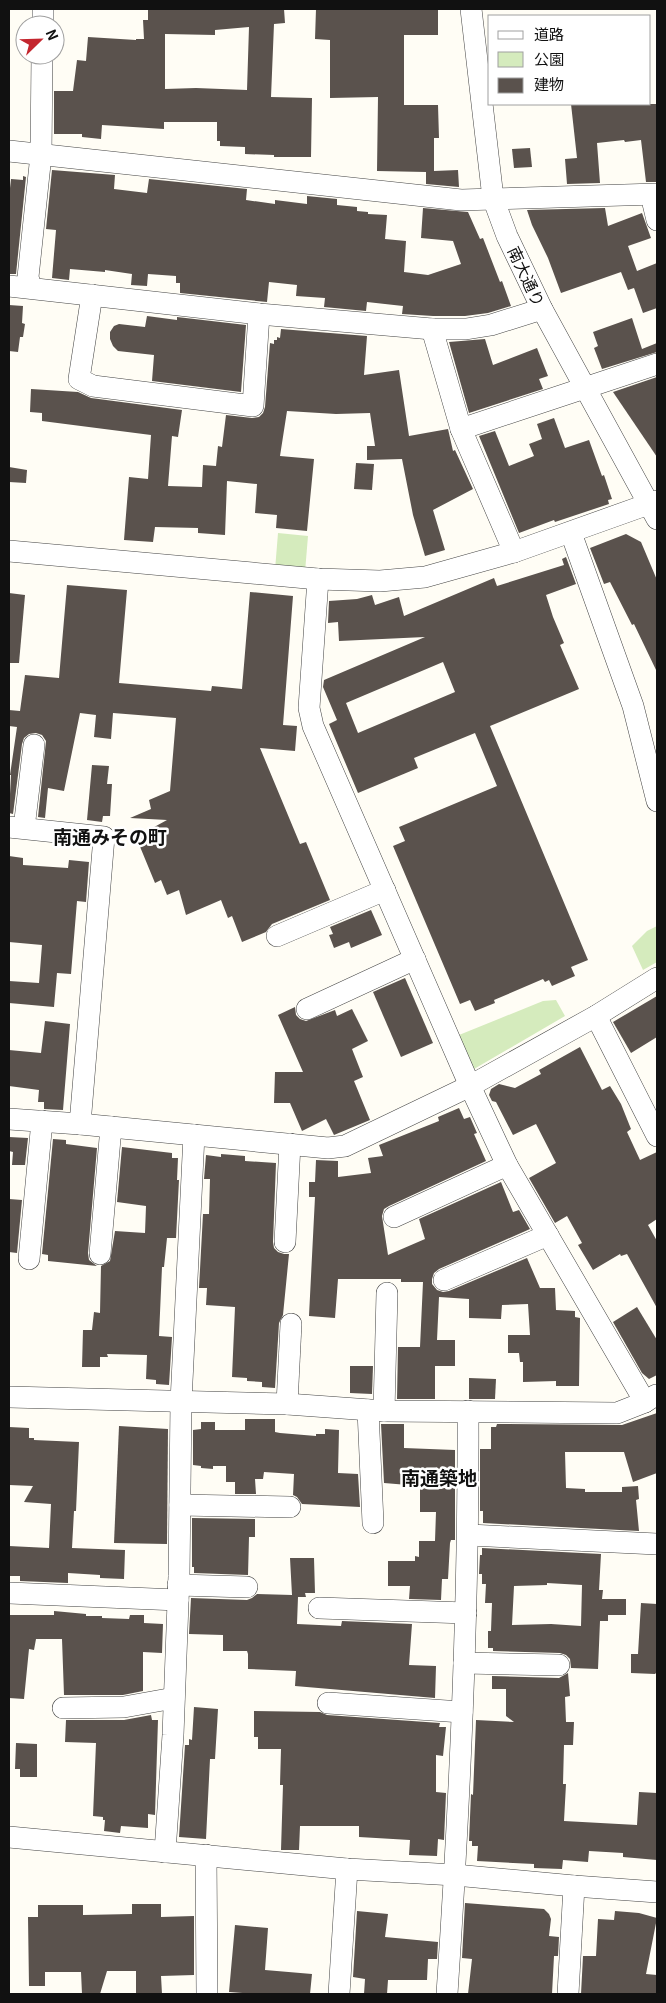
<svg xmlns="http://www.w3.org/2000/svg" width="666" height="2003" font-family="Georgia,'Noto Sans JP',serif">
<style>
.green{fill:#d5ebbd}
.building{fill:#5a524d;fill-rule:evenodd}
.lines{fill:none;stroke-linecap:round;stroke-linejoin:round}
.minor-casing{stroke:#444;stroke-width:22}
.minor{stroke:#fff;stroke-width:21}
.labels{text-anchor:middle;dominant-baseline:central;stroke-width:5;stroke-linejoin:round;paint-order:stroke}
.street-label{font-size:16px;fill:#111;stroke:#fff}
.quarter-label{font-size:19px;font-weight:bold;fill:#111;stroke:#fff}
</style>
<rect width="100%" height="100%" fill="#fffdf5"/>
<g class="green">
<path d="M278,533L308,536L305,572L275,570Z"/>
<path d="M657,926V962L643,970L632,946L647,931Z"/>
<path d="M556,1000L565,1016L474,1069L459,1035L543,1001Z"/>
</g>
<g class="building">
<path d="M148,9H284L285,23L274,24L271,97L312,98L311,157H274V155L245,154V147L220,146V141H217V122H164V129L102,125L101,139L82,137V134H54V91H73L77,60L86,61L88,37L136,40V39H144L143,20H148ZM249,27L247,90L196,88L165,89V34L215,35V30Z"/>
<path d="M316,9H438V35H404V105H438L439,138H434V171L458,170L459,187L426,184V172L377,171L378,97L330,98V40L315,39Z"/>
<path d="M571,104H657V182H646L641,140L625,142L624,140L597,143L600,183L567,184L565,159L577,158Z"/>
<path d="M530,148L532,167L514,168L512,149Z"/>
<path d="M52,170L115,175L114,189L147,193L149,179L247,189L246,200L275,204V200L307,204V196L337,199V205L357,207V211L368,212V214L387,215L385,239L406,241L404,272L428,275L461,264L453,241L421,238L423,208L468,212L480,239L483,238L500,282L502,281L511,306L488,313L465,316H433L402,314L403,306L367,302L366,311L324,307L325,298L296,296L297,285L269,282L267,302L180,293V283H176V276L148,274L147,286L131,285L132,274L105,270V272L70,269L69,280L52,278L56,230L46,229Z"/>
<path d="M23,176L26,177L16,274H9V197L11,179L23,180Z"/>
<path d="M605,208L608,226L642,213L651,238L628,246L637,271L657,263V308L643,313L634,288L628,290L621,272L561,293L548,258L532,225L527,210Z"/>
<path d="M9,305L23,306L22,323L25,324L23,337H20L18,352L9,351Z"/>
<path d="M147,316L177,320V317L246,325L241,392L152,381L154,355L118,351L113,346L110,339V332L114,326L119,324L145,327Z"/>
<path d="M632,318L642,349L657,343V352L602,369L594,348L598,346L593,332Z"/>
<path d="M281,329L367,336L364,375L399,370L409,436L448,429L453,451L455,450L473,489L433,510L445,550L425,556L413,515L402,459L367,460V446H375L370,413L336,414L287,411L280,456L314,459L307,531L276,528L277,515L255,513L257,484L227,481L225,535L198,533V528L155,527L153,542L124,540L129,477L148,479L151,435L42,421V413L30,412L31,389L78,392L91,398L182,410L178,437L172,436L168,486L202,487L203,465L216,466L218,446L222,447L226,415L252,418L259,417L263,413L265,407L270,343L274,344V340H277V337L280,338Z"/>
<path d="M485,339L493,365L537,348L548,376L539,379L543,389L469,413L449,342Z"/>
<path d="M657,377V457L613,392Z"/>
<path d="M554,418L565,448L589,440L602,476L604,475L612,499L608,500L609,504L555,522L554,520L519,533L479,436L495,431L509,466L534,456L529,444L542,439L537,424Z"/>
<path d="M356,463L374,464L372,490L354,489Z"/>
<path d="M9,467L27,470L26,483L9,482Z"/>
<path d="M626,534L641,542L657,580V672L634,624L632,625L610,582L604,584L590,548Z"/>
<path d="M566,557L576,584L546,595L553,617L564,643L560,645L579,689L490,726L588,960L571,967L575,976L552,986L549,980L545,982L543,979L494,1000L495,1003L475,1011L470,1000L460,1004L393,846L405,841L399,827L497,786L475,733L414,758L418,768L358,793L329,724L337,720L323,687L324,680L425,637L339,641L338,622L328,623L329,601L357,599L372,595L375,605L399,597L404,616L494,578L497,586L564,565L562,559ZM443,662L455,692L358,733L346,703Z"/>
<path d="M67,585L127,590L119,683L211,691L212,686L242,689L250,592L293,596L283,725L297,726L295,751L260,748L300,844L306,842L330,900L272,924L266,932L242,942L232,916L228,918L221,900L186,915L179,890L167,895L161,880L155,883L136,837L167,820L130,818L151,809L149,800L170,791L176,718L113,713L111,739L94,737L96,715L80,713L64,791L48,788L45,818L38,817L46,741L42,735L36,733L29,734L24,738L22,744L13,814L9,813L11,775H10L17,727L9,726V710L20,711L25,675L59,678Z"/>
<path d="M9,593L25,595L19,663H9Z"/>
<path d="M92,765L109,766L107,784H112L110,816H103L102,822L87,820Z"/>
<path d="M9,856L23,858V865L68,868L69,860L89,862L86,902L77,901L71,974L57,973L54,1007L9,1003V981L39,983L42,945L9,942Z"/>
<path d="M371,910L382,935L351,948L349,942L334,948L329,935L333,934L330,927Z"/>
<path d="M405,978L433,1043L401,1057L373,992Z"/>
<path d="M657,996V1037L631,1053L613,1022Z"/>
<path d="M295,1007L296,1015L300,1019L306,1021L335,1010L337,1016L352,1009L368,1041L352,1049L363,1077L354,1081L370,1120L334,1135L326,1119L302,1131L290,1103H274L275,1072H303L278,1015Z"/>
<path d="M45,1021L70,1024L63,1110L44,1109V1102H38L39,1090L9,1086V1050L41,1053Z"/>
<path d="M580,1047L602,1090L610,1086L621,1104L631,1129L627,1132L640,1160L657,1152V1219L648,1225L657,1241V1308L627,1254L621,1256L620,1254L593,1270L578,1245L582,1243L567,1216L555,1223L529,1178L556,1163L536,1124L513,1135L496,1102L492,1101L489,1095L491,1089L499,1084L515,1088L541,1074L539,1070Z"/>
<path d="M459,1108L464,1119L470,1117L477,1133L474,1134L486,1161L389,1206L384,1209L382,1216L388,1255L425,1239L419,1219L501,1182L513,1212L519,1210L530,1229L439,1269L434,1273L432,1279V1284L437,1290L443,1292L449,1291L527,1258L540,1288H555L556,1310L575,1311V1317L580,1318L579,1386H556V1381L523,1382V1362H520L519,1353H508V1335H530L528,1304L502,1305L501,1319L469,1318V1299L439,1297L437,1340H455V1366H435V1399H397L398,1347H420L423,1282H401V1279H338L335,1318L309,1316L315,1197H309V1182H315L316,1160L338,1161V1177L371,1173L368,1158L383,1156L379,1145L439,1121L438,1117Z"/>
<path d="M9,1137L28,1138L25,1165H12L13,1152L9,1151Z"/>
<path d="M53,1139L66,1140V1144L97,1148L88,1253L89,1260L97,1266L48,1261V1255L42,1254Z"/>
<path d="M122,1147L172,1153V1158H178L177,1180H179L176,1238H167L164,1267H162L159,1336L172,1337L169,1385L156,1384V1380L146,1379L147,1355L107,1354L108,1357H100V1367H82L83,1330H92L94,1312L100,1313L101,1266L110,1261L115,1231L145,1233L146,1206L117,1202Z"/>
<path d="M221,1154L245,1156V1161L276,1163L273,1242L274,1248L278,1252L284,1254H289L283,1315L279,1323L275,1388L262,1387V1382L247,1381V1378L232,1377L235,1307L206,1305L207,1288H199L203,1214H209L210,1179H204L206,1155L221,1157Z"/>
<path d="M9,1199L22,1200L17,1253L9,1252Z"/>
<path d="M637,1307L657,1340V1375L649,1379L642,1373L613,1322Z"/>
<path d="M350,1366H373L372,1394L350,1393Z"/>
<path d="M469,1378L496,1379L495,1399H469Z"/>
<path d="M657,1413V1473L633,1482L624,1452H565L566,1488L585,1489V1492H622V1487L638,1486L639,1499L636,1500L639,1531L483,1523V1511H480V1449H491V1427H496L497,1424L622,1425Z"/>
<path d="M245,1419H275V1432L280,1433L316,1436V1434H325V1429L339,1430L338,1473L358,1474L360,1507L302,1504L297,1497L293,1495L294,1474L264,1472L263,1479H255L256,1494H235V1482H226V1466H213V1469L201,1468V1466L193,1465V1430L201,1429V1422H215V1430H245Z"/>
<path d="M381,1424H404V1448L455,1450V1540H451L450,1543L448,1579H442L441,1600L409,1599L410,1586H388V1561H415V1556L419,1557V1541H435L436,1512H420V1486L384,1483Z"/>
<path d="M119,1426L168,1429L167,1544L114,1543Z"/>
<path d="M9,1427L29,1428V1438H34V1440L79,1442L76,1511H74L72,1548L125,1550L124,1579L100,1578V1575L68,1573V1583L20,1581V1576H9V1546L49,1548L51,1504L24,1502L33,1486L9,1485Z"/>
<path d="M192,1518L255,1519V1537H249L248,1575L194,1573V1567H192Z"/>
<path d="M482,1548L601,1554L599,1590H603L602,1599H626V1615H608V1621H600L598,1669L571,1668L570,1659L566,1655L560,1653L493,1651V1648H488V1631H491L492,1603H485L486,1584H482V1574H479L480,1555H482ZM547,1583L582,1585L581,1626L551,1624L512,1625L514,1586L547,1585Z"/>
<path d="M290,1558H314L315,1593H305L306,1597H298L297,1624L341,1626L342,1621L412,1624L409,1665L436,1666L435,1698L295,1686L296,1671L248,1669V1654L247,1651H223V1635L189,1634L191,1598L247,1600L252,1598L257,1594L292,1595Z"/>
<path d="M641,1603L657,1604V1672L655,1674L631,1673V1654H638Z"/>
<path d="M54,1611L86,1614V1616H102V1618L129,1619L130,1615H144V1623L163,1624L162,1653L143,1652V1691L123,1695H64L62,1639H36L34,1650L29,1649L24,1699L9,1698V1615H54Z"/>
<path d="M568,1673L570,1696L565,1697L566,1722H574L573,1745H564L563,1784H566L564,1821L637,1825L639,1792L657,1793V1860L623,1857V1853L589,1851L588,1862L563,1860L562,1869L534,1868V1864L477,1861L478,1846H472V1841H469L471,1794L473,1795L476,1720L514,1722L506,1716V1689H492V1676L559,1678Z"/>
<path d="M194,1707L218,1709L215,1759H210L206,1839L179,1837L185,1745H189V1739L192,1740Z"/>
<path d="M254,1711L320,1712L327,1715L440,1723L439,1727H446L443,1756L436,1755V1792L446,1793L444,1840L438,1839L437,1856L409,1855L410,1840L359,1837V1826H300L299,1850H281L283,1785H280L281,1749H258V1737H254Z"/>
<path d="M151,1715L152,1720H158L155,1815L148,1814V1828L121,1826L120,1833L104,1831L105,1820H103V1817L93,1816L96,1743L65,1742L66,1720H124Z"/>
<path d="M16,1743L37,1744V1777H20V1769H15Z"/>
<path d="M465,1903L544,1909L549,1914L551,1919L549,1936L559,1937L558,1956H554L552,1994H468L472,1959L462,1958Z"/>
<path d="M132,1904H161V1917L194,1916V1975L161,1976L162,1994H136V1971H107L100,1994H82L81,1972H45V1986H29L28,1917H38V1905H83V1915L132,1914Z"/>
<path d="M357,1911L388,1914L385,1937L438,1942L437,1959H428L427,1980H388L387,1994H364L365,1979L353,1977Z"/>
<path d="M615,1911L639,1913L657,1918L646,1974L657,1975V1994H581L583,1956H596L598,1919L614,1920Z"/>
<path d="M235,1925L268,1928L265,1970L312,1974L310,1994H257L229,1992Z"/>
</g>
<g class="lines">
<g class="minor-casing">
<g id="minor">
<path d="M471,9L493,198L507,236L542,309L657,519"/>
<path d="M43,25V9"/>
<path d="M9,151L461,200L657,194"/>
<path d="M651,195L657,220"/>
<path d="M9,286L259,314L432,329H466L491,325L542,309"/>
<path d="M31,288L28,277L41,155L42,55"/>
<path d="M92,295L79,379L93,386L253,406L259,314"/>
<path d="M432,329L461,429L514,552"/>
<path d="M461,429L657,364"/>
<path d="M571,533L633,706L657,801"/>
<path d="M9,551L318,579L380,581L425,577L514,552L657,501"/>
<path d="M318,579L309,708L313,726L470,1086L507,1165L645,1402"/>
<path d="M9,827L104,837L80,1124"/>
<path d="M24,828L34,745"/>
<path d="M277,936L385,890"/>
<path d="M307,1009L415,959"/>
<path d="M596,1016L657,1136"/>
<path d="M9,1119L80,1124L328,1148L345,1146L470,1086L596,1016L657,978"/>
<path d="M394,1217L507,1165"/>
<path d="M285,1242L290,1144"/>
<path d="M100,1254L111,1127"/>
<path d="M29,1259L42,1121"/>
<path d="M444,1280L548,1235"/>
<path d="M9,1397L287,1404L384,1411L617,1413L645,1402L656,1395"/>
<path d="M287,1404L291,1324"/>
<path d="M368,1410L373,1523"/>
<path d="M384,1411L387,1293"/>
<path d="M180,1505L290,1507"/>
<path d="M469,1535L657,1544"/>
<path d="M178,1585L247,1587"/>
<path d="M9,1593L178,1600"/>
<path d="M319,1608L466,1613"/>
<path d="M464,1663L559,1665"/>
<path d="M328,1703L462,1712"/>
<path d="M63,1708L124,1707L174,1698"/>
<path d="M9,1837L347,1869L455,1875L574,1886L657,1892"/>
<path d="M165,1852L173,1735L179,1576L181,1402L194,1135"/>
<path d="M206,1855L207,1994"/>
<path d="M339,1994L347,1869"/>
<path d="M447,1994C460,1800 469,1606 468,1411"/>
<path d="M568,1994L574,1886"/>
</g>
</g>
<use href="#minor" class="minor"/>
</g>
<g class="labels">
<g class="street-label">
<text transform="translate(527 276) rotate(65)">南大通り</text>
</g>
<g class="quarter-label">
<text x="110" y="835">南通みその町</text>
<text x="439" y="1476">南通築地</text>
</g>
</g>
<rect width="666" height="2003" fill="none" stroke="#111111" stroke-width="20"/>
<rect x="488" y="15" width="162" height="90" fill="#ffffff" stroke="#a0a0a0"/>
<rect x="498" y="31" width="25" height="8" fill="#ffffff" stroke="#a0a0a0"/>
<text x="534" y="40" font-size="15" fill="#111111">道路</text>
<rect x="498" y="52" width="25" height="15" fill="#d5ebbd" stroke="#a0a0a0"/>
<text x="534" y="65" font-size="15" fill="#111111">公園</text>
<rect x="498" y="78" width="25" height="15" fill="#5a524d" stroke="#a0a0a0"/>
<text x="534" y="90" font-size="15" fill="#111111">建物</text>
<g transform="translate(40 40) rotate(67)"><circle r="24" fill="#ffffff" stroke="#a0a0a0"/>
<path d="M0-4L9 19L0 12L-9 19Z" fill="#c4262e"/>
<text y="-8" font-size="14" font-weight="bold" text-anchor="middle" fill="#111111">N</text>
</g>
</svg>
